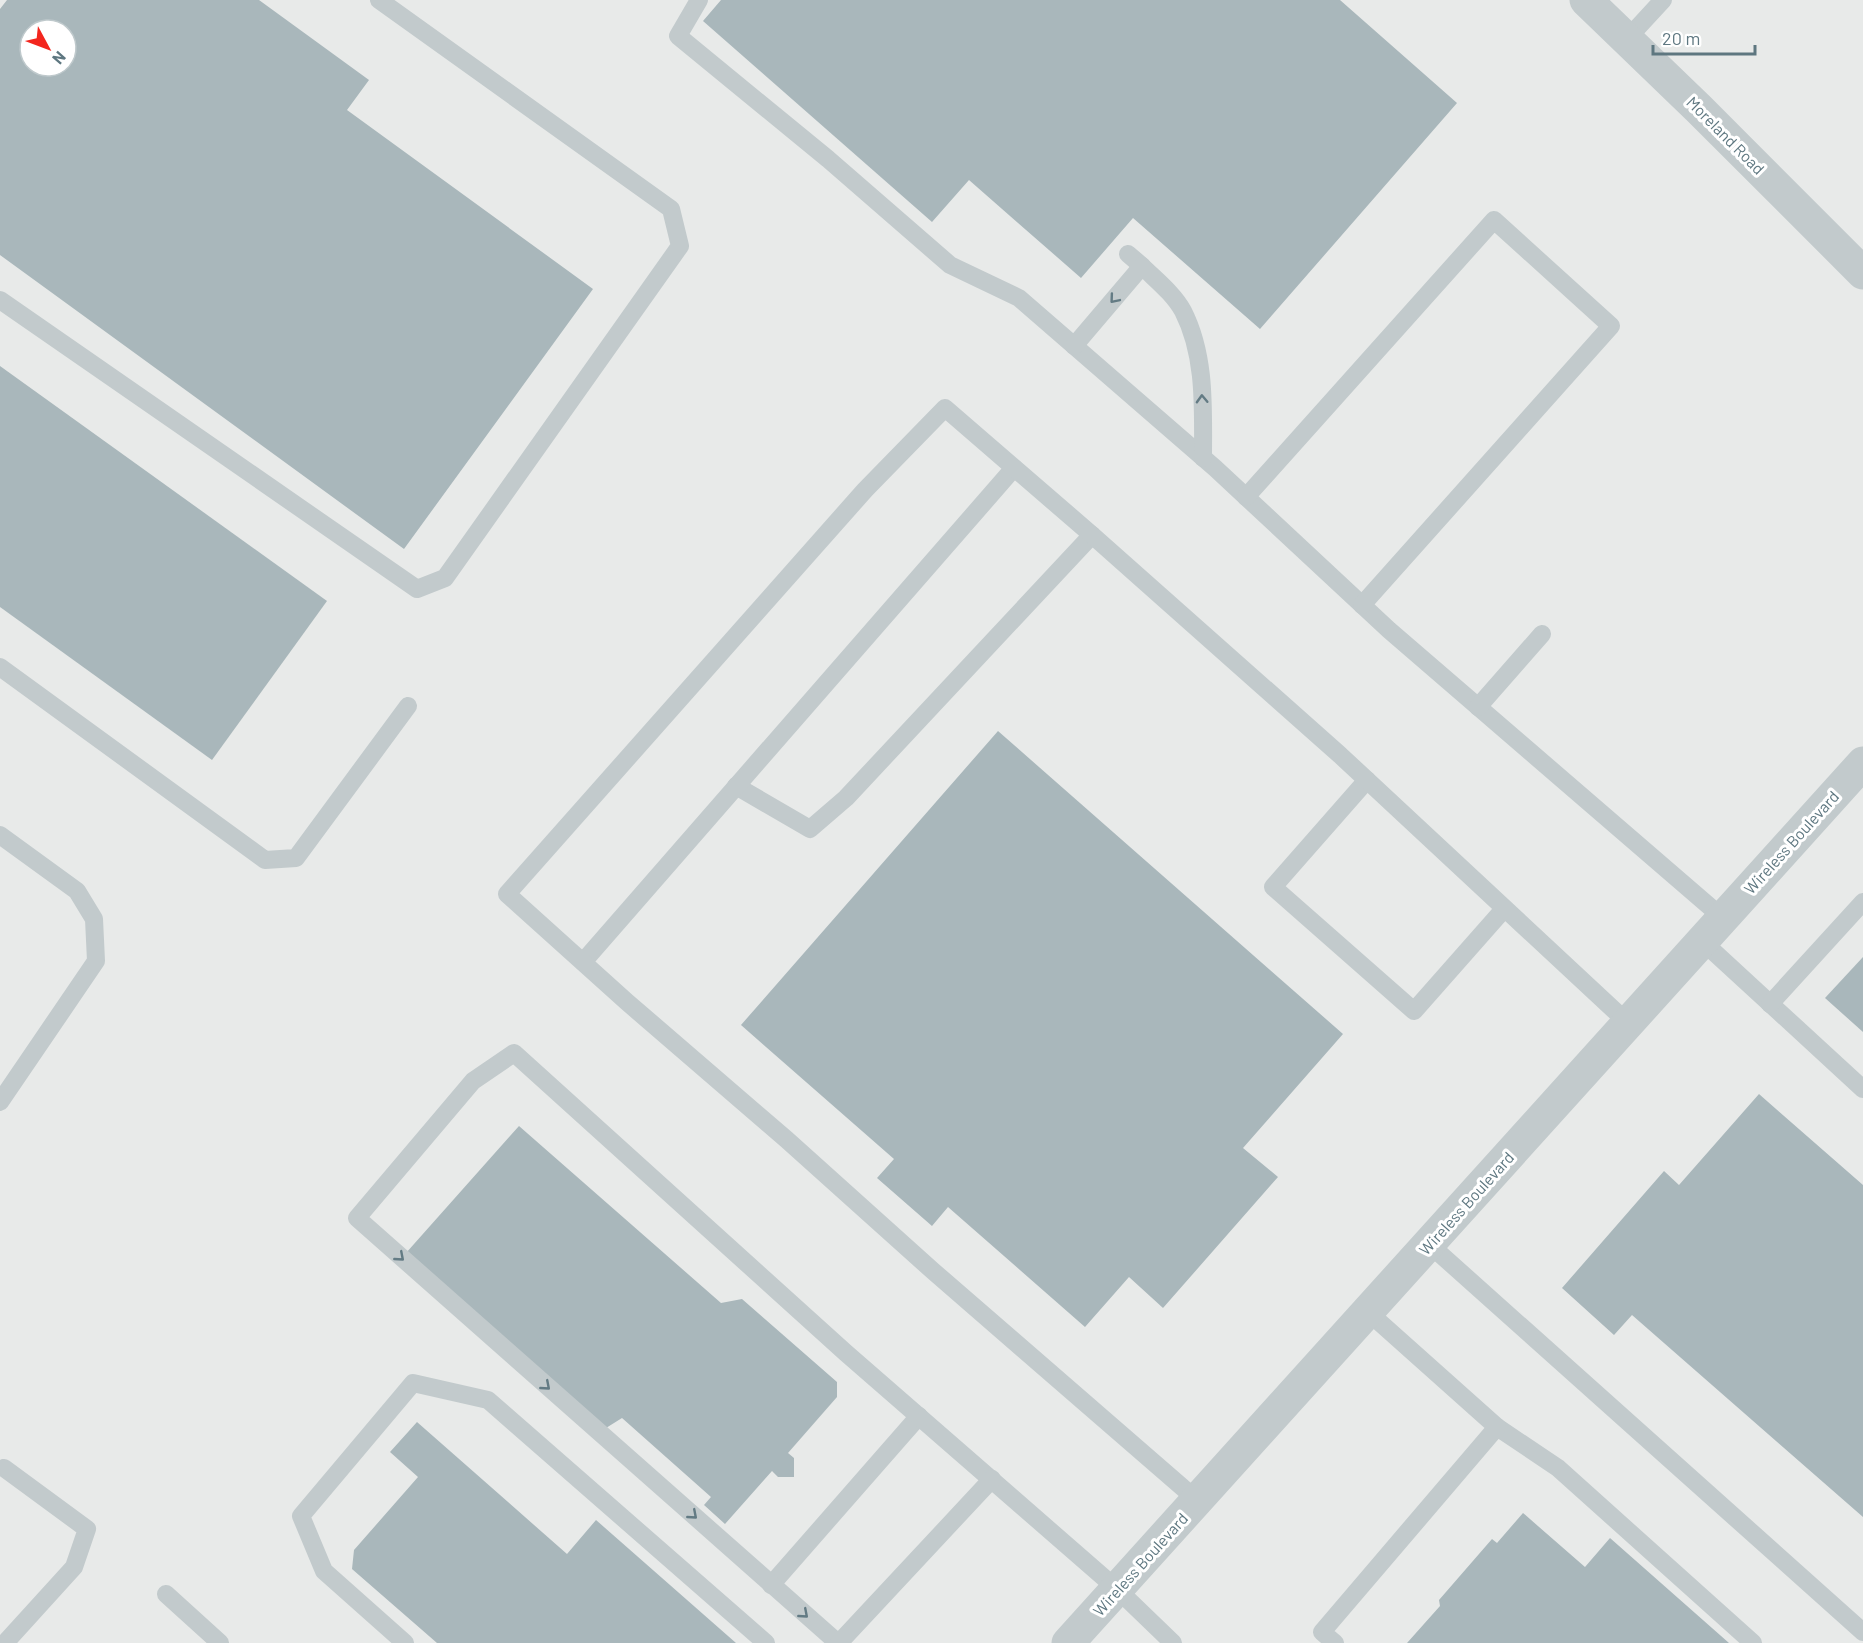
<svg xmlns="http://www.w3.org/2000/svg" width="1863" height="1643" font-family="Barlow,sans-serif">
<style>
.built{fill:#e8eae9;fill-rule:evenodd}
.building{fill:#a9b7bb;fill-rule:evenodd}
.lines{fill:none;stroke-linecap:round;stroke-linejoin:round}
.service{stroke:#c2cacc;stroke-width:18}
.tertiary{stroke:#c2cacc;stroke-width:33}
.oneway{stroke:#637b84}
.labels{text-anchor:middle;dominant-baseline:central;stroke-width:6;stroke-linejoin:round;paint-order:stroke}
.street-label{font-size:16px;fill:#5e7780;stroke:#fff}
</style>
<rect width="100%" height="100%" fill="#fafaf8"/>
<path class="built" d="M0,0H1863V1643H0ZM30,30H66V66H30Z"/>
<g class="building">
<path d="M7,0H259L369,80L347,110L593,289L404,549L0,255V9ZM30,30H66V66H30Z"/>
<path d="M721,0H1340L1457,103L1260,329L1133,218L1081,278L969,180L932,222L703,21Z"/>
<path d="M0,366L327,601L212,760L0,607Z"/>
<path d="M998,731L1343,1034L1243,1148L1278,1177L1163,1308L1129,1277L1085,1327L948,1207L932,1226L877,1178L894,1159L741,1025Z"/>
<path d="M1863,957V1032L1825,998Z"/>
<path d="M1759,1094L1863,1185V1517L1632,1315L1614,1335L1562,1288L1664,1171L1679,1185Z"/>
<path d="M519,1126L721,1303L742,1299L837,1382V1397L788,1453L794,1458V1477H778L772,1471L725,1524L704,1505L711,1497L622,1418L606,1428L406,1253Z"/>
<path d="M417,1422L567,1554L596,1520L736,1643H437L352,1569L354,1550L418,1477L390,1452Z"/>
<path d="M1523,1513L1585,1567L1610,1538L1729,1643H1407L1440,1606L1439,1600L1492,1539L1497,1543Z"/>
</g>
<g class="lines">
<g class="service">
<path d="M699,0L678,36L828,159L950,265L1019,298L1215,468L1389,630L1723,918"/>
<path d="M1627,39L1663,0"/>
<path d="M1128,254L1142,266"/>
<path d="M0,300L417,589L445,578L680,246L671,209L379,0"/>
<path d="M1074,346L1142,266C1156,280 1173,293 1183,311C1206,356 1203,409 1203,458"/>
<path d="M1246,497L1494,220L1611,326L1362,605"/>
<path d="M0,667L265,860L296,858L408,706"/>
<path d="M1478,707L1542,634"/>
<path d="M1367,780L1273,887L1414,1011L1504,909"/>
<path d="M736,786L810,829L846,798L1092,535"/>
<path d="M0,835L77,891L94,919L96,961L0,1102"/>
<path d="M1702,941L1863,1089"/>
<path d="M583,962L1014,468"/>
<path d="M1770,1004L1863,902"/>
<path d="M1429,1244L1863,1632"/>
<path d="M1497,1427L1558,1468L1753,1643"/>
<path d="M4,1468L87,1529L74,1567L5,1643"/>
<path d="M1197,1500L933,1271L786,1139L627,1002L507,894L865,490L945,408L1092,535L1340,755L1628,1023"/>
<path d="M771,1585L919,1416"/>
<path d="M166,1594L220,1643"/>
<path d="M405,1643L324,1571L301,1516L413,1383L488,1400L766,1643"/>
<path d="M838,1643L357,1218L473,1081L514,1053L846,1353L1117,1589L1173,1643"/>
<path d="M839,1643L992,1479"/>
<path d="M1335,1643L1322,1632L1497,1427L1367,1311"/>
</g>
<g class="tertiary">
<path d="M1586,0L1699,109L1863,273"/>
<path d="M1068,1643L1863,763"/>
</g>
</g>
<defs><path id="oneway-chevron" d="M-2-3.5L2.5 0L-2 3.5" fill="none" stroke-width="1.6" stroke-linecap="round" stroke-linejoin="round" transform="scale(1.5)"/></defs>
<g class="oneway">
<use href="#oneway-chevron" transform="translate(1114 299) rotate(130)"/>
<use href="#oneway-chevron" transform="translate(1202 399) rotate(-92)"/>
<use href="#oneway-chevron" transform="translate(400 1257) rotate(41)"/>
<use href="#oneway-chevron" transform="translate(546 1386) rotate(41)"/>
<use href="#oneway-chevron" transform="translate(693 1515) rotate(41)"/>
<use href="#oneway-chevron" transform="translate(804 1614) rotate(41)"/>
</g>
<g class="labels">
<g class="street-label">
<text transform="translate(1726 135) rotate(45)">Moreland Road</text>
<text transform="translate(1791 842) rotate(-48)">Wireless Boulevard</text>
<text transform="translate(1466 1203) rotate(-48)">Wireless Boulevard</text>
<text transform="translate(1140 1564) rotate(-48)">Wireless Boulevard</text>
</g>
</g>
<g transform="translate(48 48) rotate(131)"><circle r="28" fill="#ffffff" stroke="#bfc9cc" stroke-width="1.5"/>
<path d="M0-4.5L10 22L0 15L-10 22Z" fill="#f3261e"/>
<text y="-9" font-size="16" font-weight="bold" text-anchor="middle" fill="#5e7780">N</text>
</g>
<path d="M1653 45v9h102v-9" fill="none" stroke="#5e7780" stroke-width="3"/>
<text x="1662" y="45" font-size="18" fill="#5e7780" stroke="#ffffff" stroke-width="4.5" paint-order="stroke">20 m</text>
</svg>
